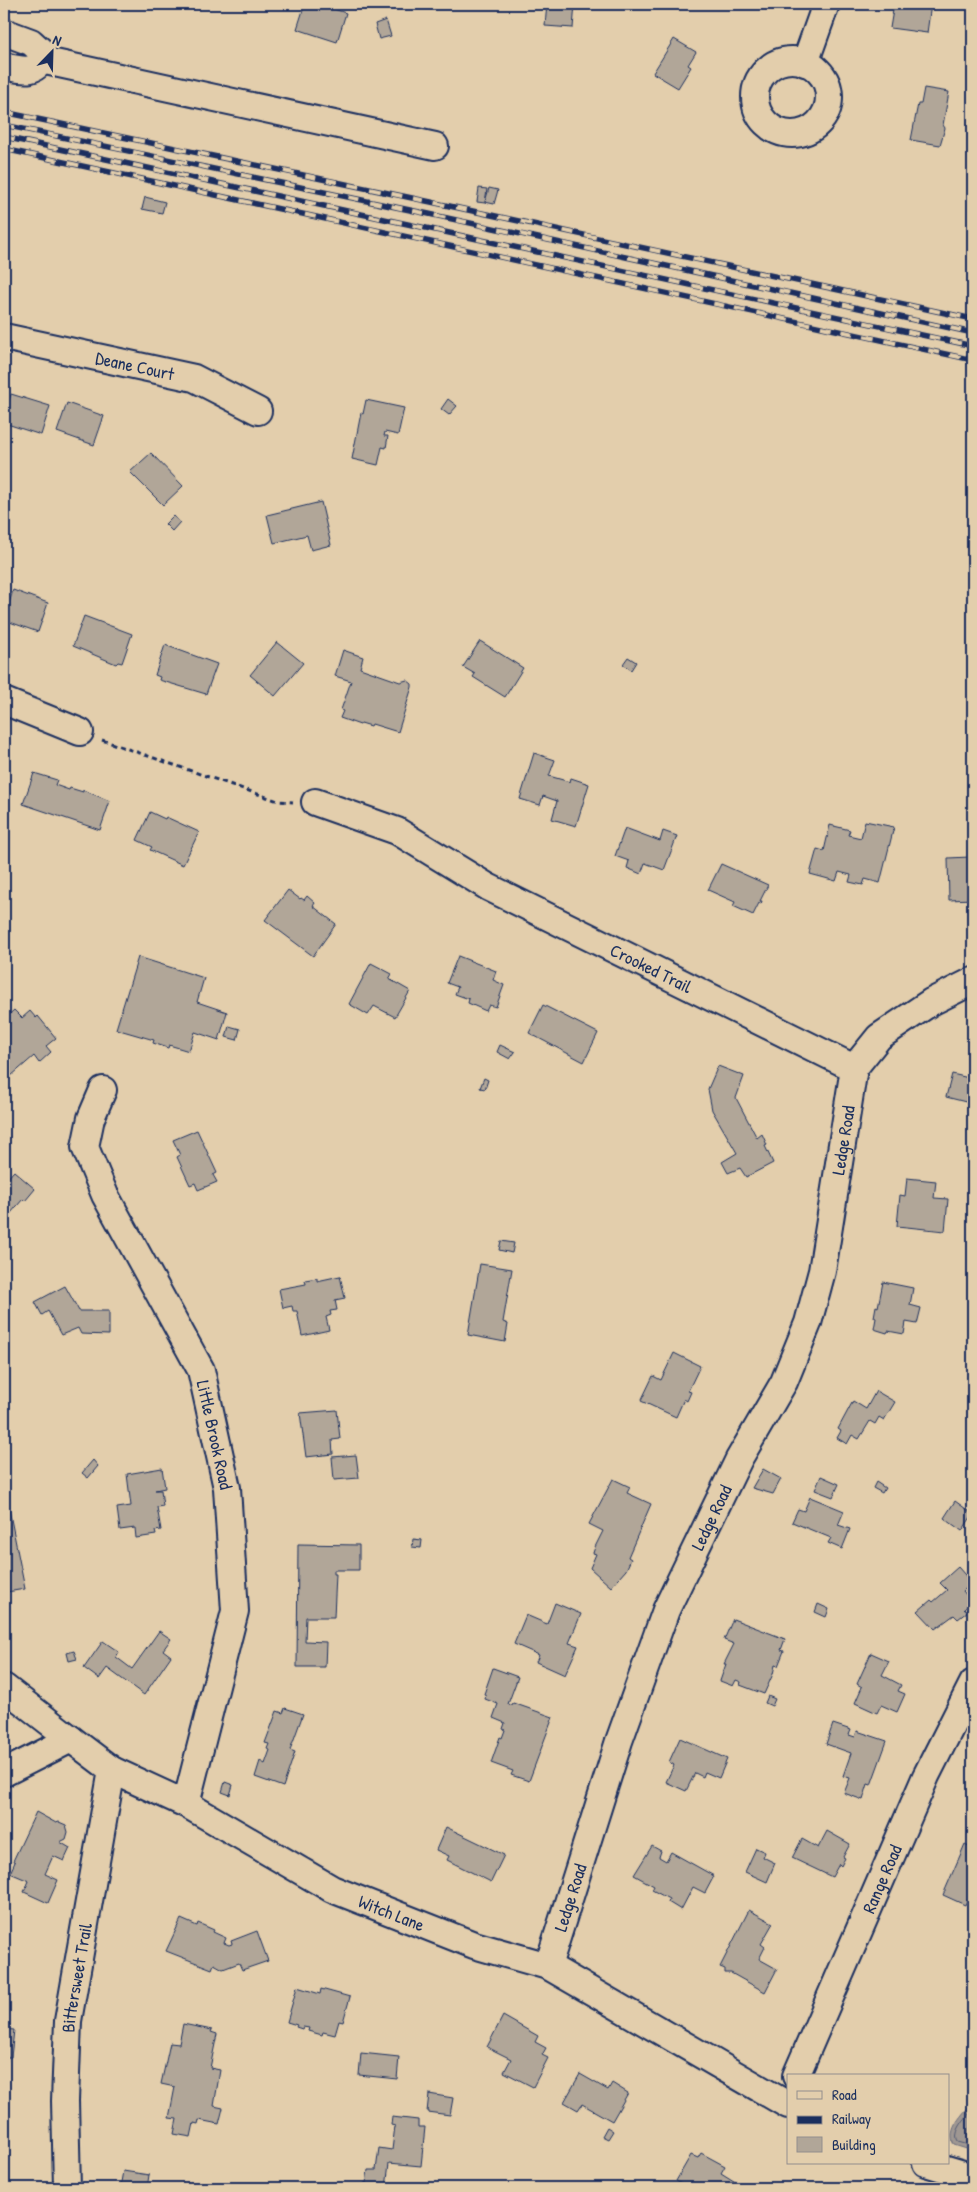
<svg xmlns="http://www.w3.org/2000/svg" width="977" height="2192" font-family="'Patrick Hand',sans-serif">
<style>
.water{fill:#9f9792;stroke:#6a6d7d}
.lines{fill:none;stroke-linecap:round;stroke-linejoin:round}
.shore{stroke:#505973;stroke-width:1}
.building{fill:#b1a698;stroke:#1b2f5e}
.minor-casing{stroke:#1b2f5e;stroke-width:30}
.path{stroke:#1b2f5e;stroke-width:3;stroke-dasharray:5 4;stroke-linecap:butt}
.minor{stroke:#e3ceac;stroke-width:26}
.rail-casing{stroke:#1b2f5e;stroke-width:5.5}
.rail{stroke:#e3ceac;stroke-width:4;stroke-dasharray:11;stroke-linecap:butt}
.labels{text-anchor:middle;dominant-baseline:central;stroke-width:4.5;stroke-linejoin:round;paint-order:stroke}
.street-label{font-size:18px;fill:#1b2f5e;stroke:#e3ceac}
</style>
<rect width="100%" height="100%" fill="#e3ceac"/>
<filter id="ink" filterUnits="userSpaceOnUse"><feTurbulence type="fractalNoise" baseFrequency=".02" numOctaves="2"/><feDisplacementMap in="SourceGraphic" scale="10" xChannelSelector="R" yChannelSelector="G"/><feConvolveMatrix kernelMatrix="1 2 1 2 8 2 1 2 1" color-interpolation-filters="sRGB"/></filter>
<g filter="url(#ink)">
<path class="water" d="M973,2102V2151L954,2145C946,2129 963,2114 973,2102Z"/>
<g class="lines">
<path class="shore" d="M973,2110C966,2117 952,2132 958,2142L973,2146"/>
</g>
<g class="building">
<path d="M305,4H318L346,13L337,42L297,29Z"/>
<path d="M547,4H575L573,28L545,26Z"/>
<path d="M894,4H931L927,33L890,28Z"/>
<path d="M386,20L391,36L379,39L375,24Z"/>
<path d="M674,39L696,52L688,65L691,67L678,88L653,73Z"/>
<path d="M924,88L949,92L943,125L945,128L940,145L911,140L918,104H921Z"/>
<path d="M479,188L487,189L485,203L477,202Z"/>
<path d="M489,188L498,190L494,204L485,202Z"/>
<path d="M145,197L165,202L162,213L142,209Z"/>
<path d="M11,394L50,406L41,435L4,423V416Z"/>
<path d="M448,399L457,406L449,415L441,409Z"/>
<path d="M366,400L404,408L398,435L385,432L384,436H388L386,448L382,447L378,465L352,459L361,413L363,414Z"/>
<path d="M67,403L104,416L94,445L57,432Z"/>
<path d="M151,453L183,486L163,505L130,472Z"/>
<path d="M321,502L331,545L311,550L307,535L274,543L267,515Z"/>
<path d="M173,516L180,522L172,531L165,524Z"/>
<path d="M13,590L48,603L38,632L4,620Z"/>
<path d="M84,616L132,634L122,663L118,662L116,664L73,646Z"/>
<path d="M480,641L523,668L505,697L473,677L475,674L463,667Z"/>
<path d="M277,642L303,663L275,696L250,675Z"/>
<path d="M165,645L217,664L206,694L159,680L160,677L155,675Z"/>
<path d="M343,650L363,657L360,668L400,682L407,680L412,684V687L398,732L372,724L371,726L361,723L360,725L340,718L343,711L341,710L351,681L335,676Z"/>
<path d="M628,657L636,662L631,670L623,664Z"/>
<path d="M534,753L555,760L549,776L570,782L571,778L589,784L576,826L552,819L557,801L543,796L540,805L520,799Z"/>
<path d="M34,773L57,780L55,785L69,790L70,788L83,792V790L110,801L100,830L23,804Z"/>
<path d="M150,812L165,819L166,817L199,832L183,865L150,850L152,847L137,840Z"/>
<path d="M865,821L894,827L880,883L865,879L863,885L849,882L851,875L839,872L836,881L810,874L817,849L824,851L830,825L850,830L848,835L861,838Z"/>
<path d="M625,828L660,841L663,831L677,836L664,870L645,863L641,874L627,868L629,861L615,856Z"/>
<path d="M970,857L971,872H973V899L949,900L948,858Z"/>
<path d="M721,864L768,885L760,901H762L761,904L759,903L753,915L733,906L735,902L708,890Z"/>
<path d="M288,890L300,899L301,898L304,900L307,896L315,903L313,906L336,924L313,956L265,920Z"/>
<path d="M458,956L496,971L493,980L504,985L496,1007L489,1005L486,1011L468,1003L469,999L455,994L458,987L447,983Z"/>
<path d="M138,957L204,978L197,1002L227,1012L219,1040L195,1032L189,1051L169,1045L168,1048L153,1043L154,1040L116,1029Z"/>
<path d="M371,963L392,974L389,979L410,991L395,1017L374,1006L368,1015L349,1004Z"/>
<path d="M543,1005L598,1033L584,1062L529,1033Z"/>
<path d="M14,1010L22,1018L30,1011L36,1018L38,1016L56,1038L46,1046L51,1052L39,1063L34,1056L11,1076L4,1068V1045H6L4,1043V1019Z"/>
<path d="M229,1026L240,1029L237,1040L226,1037Z"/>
<path d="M500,1045L515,1052L510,1059L497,1052Z"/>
<path d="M718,1066L744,1076L736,1098L757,1138L762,1134L767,1145L765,1146L773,1163L746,1177L740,1168L728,1173L722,1162L737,1153L712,1110L708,1089Z"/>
<path d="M952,1074L973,1079V1111L968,1110L970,1103L946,1097Z"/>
<path d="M484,1078L488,1080L485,1089L480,1088Z"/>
<path d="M197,1130L217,1173L213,1175L217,1182L198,1190L195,1183L190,1185L177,1157L180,1155L173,1140Z"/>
<path d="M14,1171L35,1189L25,1201L23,1199L4,1221V1182Z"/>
<path d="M907,1178L936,1181L934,1198L948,1199L945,1231L897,1226L900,1195L905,1196Z"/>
<path d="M501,1241L514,1243L512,1253L499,1250Z"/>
<path d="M480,1264L512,1269L503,1322L508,1324L505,1342L468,1335Z"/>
<path d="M340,1276L345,1298L335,1300L337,1310L330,1311L331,1315L326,1317L329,1330L302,1336L297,1311H293L292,1306L283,1308L279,1289L306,1284L305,1280L317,1278V1281Z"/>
<path d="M883,1282L913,1288L910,1305L921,1308L917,1324L906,1322L904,1334L888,1331L887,1333L874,1329L876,1318L874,1317L876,1306L878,1307Z"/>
<path d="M65,1286L79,1311H109V1335L81,1334L78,1328L61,1335L48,1311L42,1315L35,1302Z"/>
<path d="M674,1353L700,1366L688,1391L691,1392L687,1401L684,1399L676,1417L641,1401L653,1376L661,1380Z"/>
<path d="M876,1391L895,1402L884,1420L879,1417L875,1424L870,1421L859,1439L852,1435L847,1444L837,1438L841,1431L838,1429L853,1401L866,1409Z"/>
<path d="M337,1410L340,1439L332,1440L333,1454L306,1457L300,1413Z"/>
<path d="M356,1455L359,1478L334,1480L332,1457Z"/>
<path d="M93,1460L98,1466L88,1478L82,1473Z"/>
<path d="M162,1468L165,1488L155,1490H161L163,1506L157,1507L161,1530L155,1531L156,1535L136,1538L135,1528L120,1530L117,1508L131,1506L127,1474Z"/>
<path d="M763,1469L781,1479L773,1494L752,1488Z"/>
<path d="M821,1476L839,1484L833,1497L815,1490Z"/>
<path d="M613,1479L630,1487L627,1493L651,1504L628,1557L631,1559L626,1570L611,1587L590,1568L596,1554L593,1553L595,1547L603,1531L589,1524Z"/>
<path d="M876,1482L885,1488L882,1493L873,1488Z"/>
<path d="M810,1497L844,1511L838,1525L850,1529L842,1549L828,1543L831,1538L792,1522L798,1509L804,1511Z"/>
<path d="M7,1499L25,1589L7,1592L4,1581V1500Z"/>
<path d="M955,1501L973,1514L962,1531L944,1518Z"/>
<path d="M413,1539L422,1540L421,1548L412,1547Z"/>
<path d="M298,1544L359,1545V1570H334V1574H336L334,1617H306L305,1641L326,1642L325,1667H297Z"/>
<path d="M958,1567L972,1583L963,1591L972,1602L964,1609L967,1612L958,1619L954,1615L935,1629L918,1611L931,1600L933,1602L947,1590L940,1583Z"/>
<path d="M555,1603L581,1614L569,1643L578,1646L565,1675L536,1662L539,1655L514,1644L526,1615L547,1624Z"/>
<path d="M818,1604L829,1609L826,1617L815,1612Z"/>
<path d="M733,1619L785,1639L781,1650L784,1651L778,1666L775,1665L773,1674L764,1694L740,1685L741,1682L736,1680L733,1686L720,1681L726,1664H724L734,1644L724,1640Z"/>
<path d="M159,1631L171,1639L163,1650L171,1656L144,1695L107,1668L99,1679L84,1668L103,1641L119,1652L116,1657L132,1669Z"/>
<path d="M74,1651L77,1659L69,1661L67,1653Z"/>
<path d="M871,1653L889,1661L882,1675L901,1685L898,1691L905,1694L897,1712L881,1705L877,1713L855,1703L862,1687L857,1684Z"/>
<path d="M493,1668L518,1677L508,1704L512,1705L513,1703L553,1717L529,1781L511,1775L513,1771L491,1763L500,1737L502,1738L505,1730L503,1729L505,1723L493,1718L498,1704L485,1699L486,1695L484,1694Z"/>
<path d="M768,1696L775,1699L772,1706L765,1703Z"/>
<path d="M285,1708L303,1714L290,1750L295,1752L283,1787L255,1777L260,1761L265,1764L270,1750L267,1749L269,1744L265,1743L277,1711L283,1713Z"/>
<path d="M833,1724L851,1730L849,1735L855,1737L857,1731L887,1741L871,1785L868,1784L863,1800L844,1793L850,1778L843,1776L851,1753L826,1744Z"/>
<path d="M680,1738L727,1759L719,1778L705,1772L703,1777L695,1773L686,1791L666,1782L674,1765L669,1762Z"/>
<path d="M225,1782L233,1785L230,1795L222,1792Z"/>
<path d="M36,1812L56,1823L59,1822L66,1825L68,1832L66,1839L60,1842L70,1848L64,1861L53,1856L45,1874L58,1880L48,1903L24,1892L29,1881L10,1873L15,1862L13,1861Z"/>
<path d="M446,1827L504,1855L491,1882L447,1860L449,1856L436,1850Z"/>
<path d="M827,1831L850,1844L843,1857L845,1858L841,1866L839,1864L832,1877L792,1858L802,1839L818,1848Z"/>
<path d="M965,1844L973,1848V1887L965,1905L943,1895Z"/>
<path d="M652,1846L661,1851L659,1857L666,1861L671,1852L714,1876L705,1893L693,1887L681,1910L668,1902L669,1899L652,1890L654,1886L634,1875Z"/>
<path d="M756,1848L765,1852L763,1857L775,1863L767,1882L745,1872Z"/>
<path d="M749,1910L773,1923L761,1944L765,1947L759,1959L777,1969L765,1992L731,1973H725V1969L720,1967Z"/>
<path d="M181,1919L197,1926L198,1923L214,1930L213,1932L226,1938L224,1943L229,1945L232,1944L231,1941L257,1931L268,1961L242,1970L239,1963L223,1969L214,1964L212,1969L166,1951Z"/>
<path d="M297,1987L320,1994L321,1989L350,1997L343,2022L339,2021L335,2035L323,2032L322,2035L308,2031L309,2028L303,2027L302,2029L296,2027L297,2025L287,2022Z"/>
<path d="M503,2016L538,2036L535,2042L546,2048L542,2055L548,2058L533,2087L504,2072L511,2059L487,2047Z"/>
<path d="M183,2024L212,2030L211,2032L217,2034L210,2068L220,2070L214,2106L223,2108L219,2124L199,2120L198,2124L194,2123L191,2137L174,2134L177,2119L169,2118L175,2087L161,2084L170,2043L179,2044Z"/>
<path d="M4,2029L14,2030L11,2057H7L4,2089Z"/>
<path d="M361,2053L399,2057L397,2079L359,2075Z"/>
<path d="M580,2074L608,2090L612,2083L628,2093L612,2121L582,2104L578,2110L564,2102Z"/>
<path d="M429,2094L453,2098L450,2115L427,2112Z"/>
<path d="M392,2117L418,2120V2127H425L421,2166L389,2163L386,2188H365L364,2183H366L368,2170H376L379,2148L392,2150L395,2126L391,2125Z"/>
<path d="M607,2127L613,2131L608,2139L602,2136Z"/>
<path d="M701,2153L725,2166L721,2173L745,2188H689L676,2181L691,2155L698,2158Z"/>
<path d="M123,2171L149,2175L147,2188H120Z"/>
</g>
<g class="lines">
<g class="minor-casing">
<g id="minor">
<path d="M4,32L31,42L42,52C40,76 21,70 4,66"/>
<path d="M41,60L435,146"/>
<circle cx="792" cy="97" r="37"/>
<path d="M805,63L826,4"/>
<path id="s1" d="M4,337L194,378L258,411"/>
<path d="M4,701L80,732"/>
<path id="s2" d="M315,802L397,831L488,887L854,1068L879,1037L931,1002L973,981"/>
<path id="s3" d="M103,1090L91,1118L85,1147L105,1195L201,1370L227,1488L235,1611L186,1804"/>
<path d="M4,1687L71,1739"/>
<path id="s4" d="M4,1773L71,1739L112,1770L186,1804L332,1889L474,1945L548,1966L788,2105"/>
<path id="s5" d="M548,1966L619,1741L666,1610L739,1459L784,1382L808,1323L822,1271L854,1068"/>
<path id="s6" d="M796,2076L926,1776L973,1683"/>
<path d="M926,2163L973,2177"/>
<path id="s7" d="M67,2188L65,2101L68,2021L112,1770"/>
</g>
</g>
<path class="path" d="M102,740L278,801L293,802"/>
<use href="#minor" class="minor"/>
<g class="rail-casing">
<g id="rail">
<path d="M4,112L431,202L973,319"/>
<path d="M4,125L429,214L973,333"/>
<path d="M4,137L973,346"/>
<path d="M4,149L973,360"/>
</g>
</g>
<use href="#rail" class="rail"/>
</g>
</g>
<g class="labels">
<g class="street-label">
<text stroke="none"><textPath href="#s1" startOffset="134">Deane Court</textPath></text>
<text stroke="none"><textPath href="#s2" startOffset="376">Crooked Trail</textPath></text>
<text stroke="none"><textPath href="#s5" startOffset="882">Ledge Road</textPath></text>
<text stroke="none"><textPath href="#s3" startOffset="378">Little Brook Road</textPath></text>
<text stroke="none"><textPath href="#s5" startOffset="478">Ledge Road</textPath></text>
<text stroke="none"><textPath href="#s6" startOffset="215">Range Road</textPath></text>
<text stroke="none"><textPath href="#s5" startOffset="72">Ledge Road</textPath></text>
<text stroke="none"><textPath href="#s4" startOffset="441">Witch Lane</textPath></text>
<text stroke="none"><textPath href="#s7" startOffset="211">Bittersweet Trail</textPath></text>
</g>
</g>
<rect width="977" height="2192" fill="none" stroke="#e3ceac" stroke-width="20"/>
<rect x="10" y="10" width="957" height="2172" fill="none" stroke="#1b2f5e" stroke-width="2" filter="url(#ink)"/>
<rect x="787" y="2074" width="162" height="90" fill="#e3ceac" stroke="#938e8d"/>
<rect x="797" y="2091" width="25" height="8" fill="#e3ceac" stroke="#938e8d"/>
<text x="832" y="2100" font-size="15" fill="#1b2f5e">Road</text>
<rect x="797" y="2116" width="25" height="8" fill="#1b2f5e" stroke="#938e8d"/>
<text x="832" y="2124" font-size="15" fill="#1b2f5e">Railway</text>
<rect x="797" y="2137" width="25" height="15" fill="#b1a698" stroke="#938e8d"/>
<text x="832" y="2150" font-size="15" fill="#1b2f5e">Building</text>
<g transform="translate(52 52) rotate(23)" stroke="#e3ceac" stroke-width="4" paint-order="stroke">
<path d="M0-4L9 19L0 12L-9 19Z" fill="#1b2f5e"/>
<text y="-8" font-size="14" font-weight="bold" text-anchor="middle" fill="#1b2f5e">N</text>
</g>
</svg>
